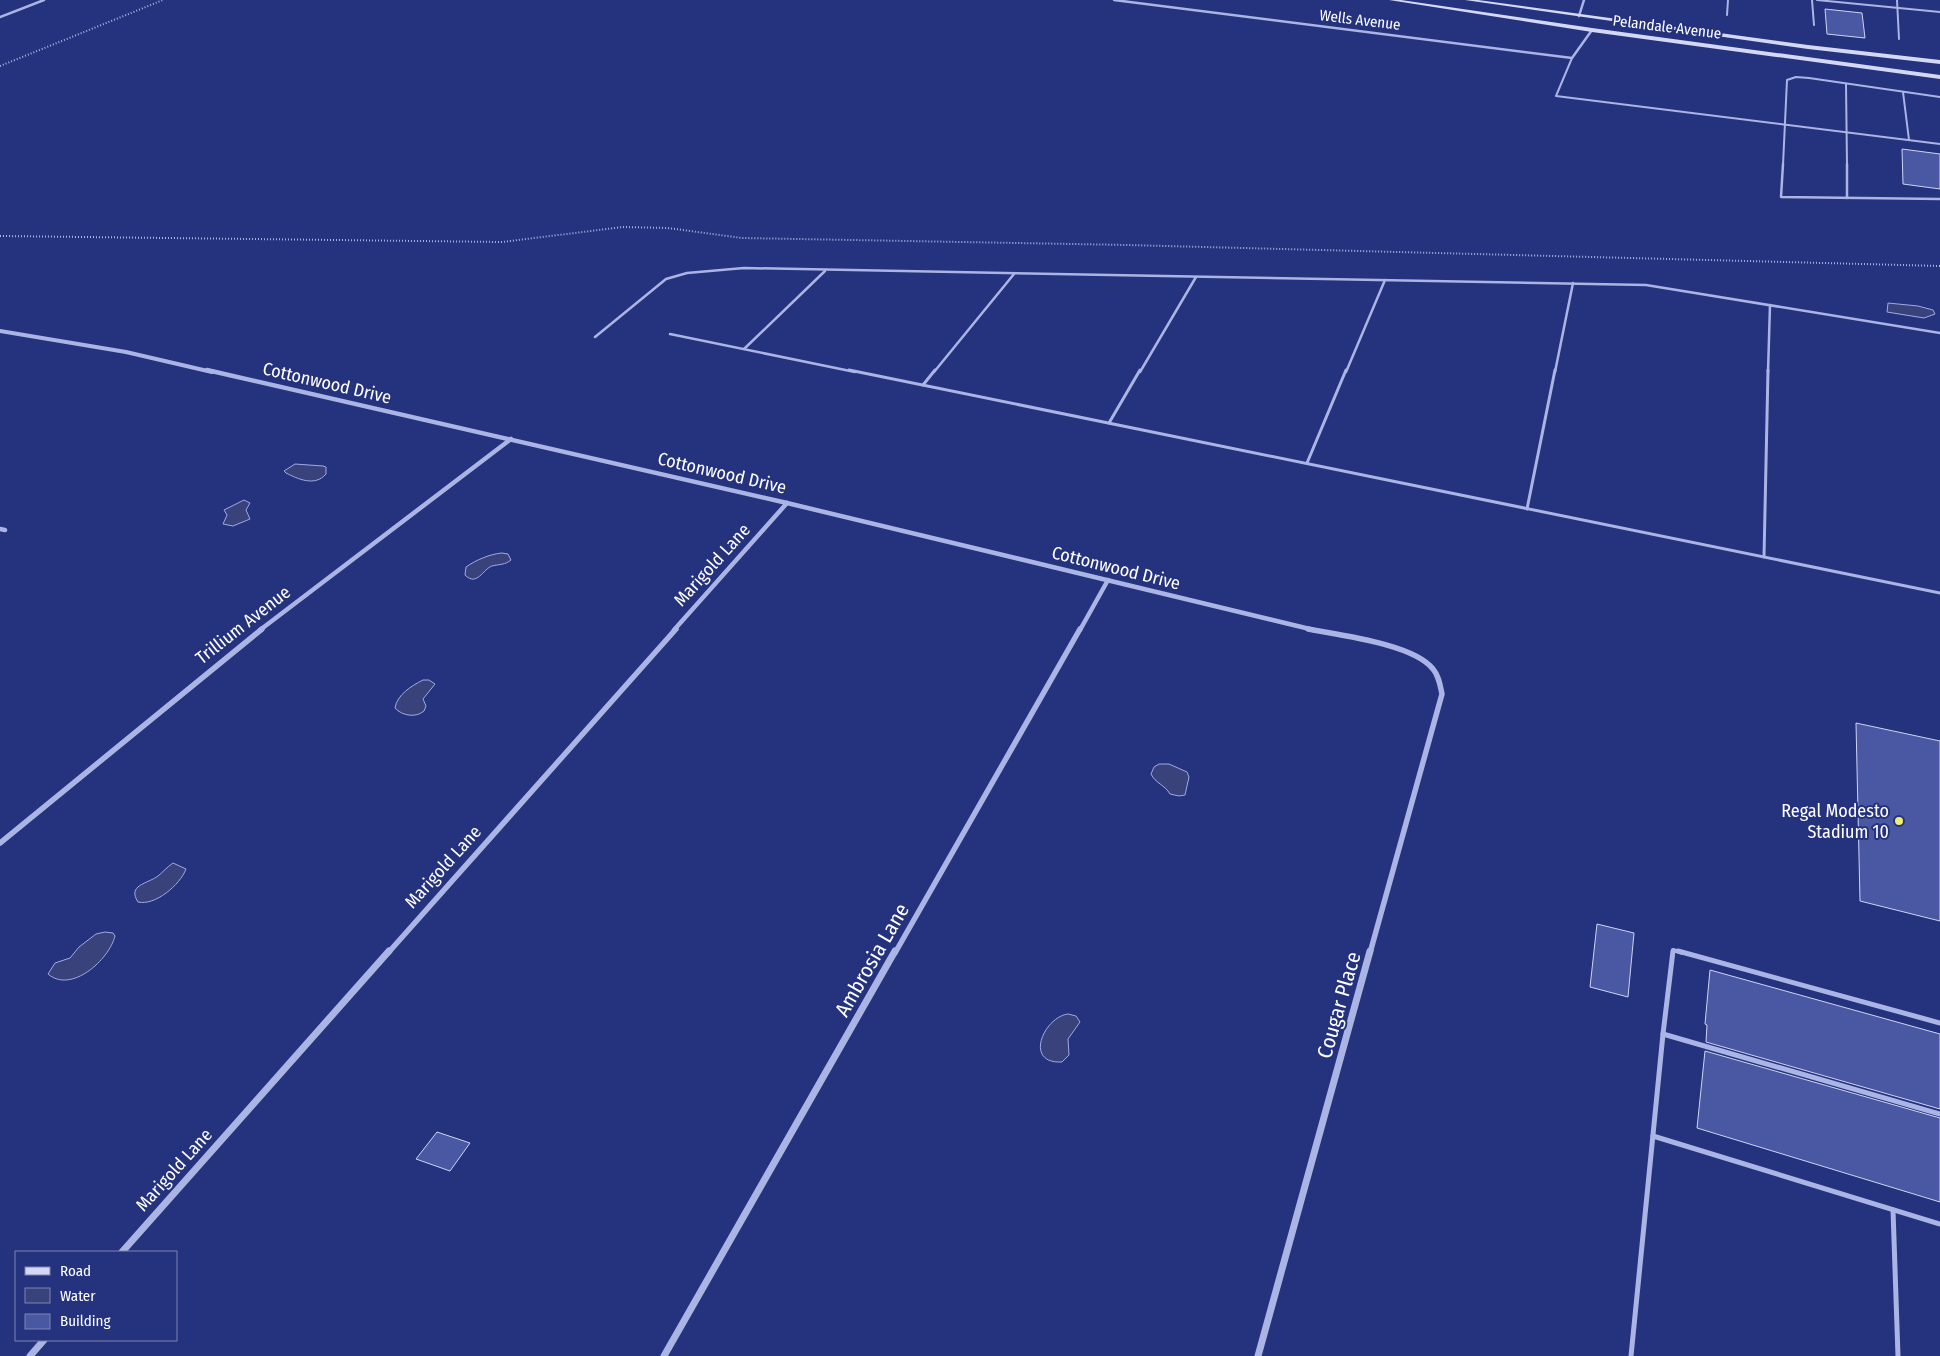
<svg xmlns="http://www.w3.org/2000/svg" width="1940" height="1356" font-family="'Fira Sans Condensed',sans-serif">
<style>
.water{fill:#39427b;stroke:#9fabe6}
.building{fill:#4a58a4;stroke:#cdd4f4}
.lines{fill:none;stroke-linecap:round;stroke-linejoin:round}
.path{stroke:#aab4e5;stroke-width:2;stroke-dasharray:1 2;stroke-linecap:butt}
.lane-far4{stroke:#aab4e5;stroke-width:2}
.lane-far3{stroke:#aab4e5;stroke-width:2.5}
.lane-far2{stroke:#aab4e5;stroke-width:3}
.lane-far1{stroke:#aab4e5;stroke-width:4}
.lane{stroke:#aab4e5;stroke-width:5}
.street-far4{stroke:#aab4e5;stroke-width:2.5}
.street-far3{stroke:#aab4e5;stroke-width:4}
.street-far2{stroke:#aab4e5;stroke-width:4.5}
.street-far1{stroke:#aab4e5;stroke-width:5.5}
.street{stroke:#aab4e5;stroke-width:7}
.secondary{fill:#d4d8f5;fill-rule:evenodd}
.poi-dot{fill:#efee6f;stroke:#25327d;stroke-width:2}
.labels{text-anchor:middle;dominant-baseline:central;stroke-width:4;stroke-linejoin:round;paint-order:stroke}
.far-street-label{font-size:15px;fill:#fff;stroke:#25327d}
.street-label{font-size:18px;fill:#fff;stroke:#25327d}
.poi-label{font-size:18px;fill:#fff;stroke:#25327d;text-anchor:end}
.near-street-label{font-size:21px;fill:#fff;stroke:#25327d}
</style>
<rect width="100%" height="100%" fill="#25327d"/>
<g class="water">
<path d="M1888,303L1918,306L1933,310L1935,314L1924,318L1887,312Z"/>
<path d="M295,464L323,466L326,467V474C315,487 298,479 286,473L284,471Z"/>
<path d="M244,500L250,503L246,510L250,519L233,526L223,524L227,515L224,510Z"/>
<path d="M502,553L508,554L511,560C505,565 500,564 492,566C483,569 477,587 465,575L466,567C476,560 490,554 502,553Z"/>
<path d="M423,680H429L435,684L423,699L426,706L424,711C416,718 402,716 395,708C397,695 411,686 423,680Z"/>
<path d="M1159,764H1169L1187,772L1189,777L1185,795L1179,796L1170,794C1165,785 1155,783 1151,774L1154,767Z"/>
<path d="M173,863L186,869C180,885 155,906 138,902C127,885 147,884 158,876C163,872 167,867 173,863Z"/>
<path d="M105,932L113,933L115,936C109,960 71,994 48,974L55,963L70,958L79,947L96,934Z"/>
<path d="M1068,1014L1076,1016L1080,1022L1068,1039L1069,1055L1062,1062C1023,1064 1044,1017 1068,1014Z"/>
</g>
<g class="building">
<path d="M1825,9L1862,13L1865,38L1827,34Z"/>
<path d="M1902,149L1940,154V189L1903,184Z"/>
<path d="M1856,723L1940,741V921L1860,901Z"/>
<path d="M1597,924L1634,933L1628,997L1590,987Z"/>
<path d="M1710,970L1940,1034V1109L1706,1042L1707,1025L1705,1024Z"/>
<path d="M1705,1051L1940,1118V1202L1697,1128Z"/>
<path d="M437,1132L470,1143L450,1171L416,1159Z"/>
</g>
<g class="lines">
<g class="path">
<path d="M0,66L163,0"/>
<path d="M0,236L502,242L623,227L668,228L742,238L1127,245L1940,266"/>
</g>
<g class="lane-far4">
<path d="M1812,0L1814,25"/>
<path d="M1817,0L1940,12"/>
<path d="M1897,0L1899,39"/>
<path d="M1727,15L1728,0"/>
<path d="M1572,58L1556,96L1940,144"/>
<path d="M1846,84L1847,165"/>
<path d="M1903,92L1909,140"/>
<path d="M1783,165L1787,80L1796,77L1809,78L1940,97"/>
</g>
<g class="lane-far3">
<path d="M1783,164L1781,197L1940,199"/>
<path d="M1847,164V198"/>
<path d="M670,334L855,372"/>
<path d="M595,337L666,279L687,273L744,268L1646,285L1940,333"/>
<path d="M744,349L825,271"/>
<path d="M934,372L1014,274"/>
<path d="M1140,372L1196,277"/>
<path d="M1346,372L1385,280"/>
<path d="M1555,372L1573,283"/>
<path d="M1768,372L1770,305"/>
</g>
<g class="lane-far2">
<path d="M849,370L1940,593"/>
<path d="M923,385L935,370"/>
<path d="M1109,423L1140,370"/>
<path d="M1307,463L1346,370"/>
<path d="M1527,509L1555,370"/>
<path d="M1764,557L1768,370"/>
</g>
<path class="lane-far1" d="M1673,953V950L1683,953"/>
<g class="lane">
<path d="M1673,951L1663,1034L1940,1114"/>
<path d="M1678,951L1940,1023"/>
<path d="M1653,1136L1940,1224"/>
<path d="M1893,1210L1898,1356"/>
<path d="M1631,1356L1663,1034"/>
</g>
<g class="street-far4">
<path d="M1114,0L1572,58L1592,30"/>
<path d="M1579,16L1584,0"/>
<path d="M0,17L44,0"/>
</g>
<path class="street-far3" d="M0,331L126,352L212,372"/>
<g class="street-far2">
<path d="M207,370L787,503L1314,630"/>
<path d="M0,529L5,530"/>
<path d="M260,630L511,439"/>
<path d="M674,630L787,503"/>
<path d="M1080,630L1108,580"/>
</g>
<g class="street-far1">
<path d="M1308,629C1339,635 1414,644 1433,669C1439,676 1440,685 1442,694L1370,953"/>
<path d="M0,843L262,629"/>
<path d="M388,953L676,629"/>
<path d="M895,953L1080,629"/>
</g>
<g class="street">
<path d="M122,1252L389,951"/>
<path d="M30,1356L44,1340"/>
<path d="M664,1356L895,951"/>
<path d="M1258,1356L1370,951"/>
</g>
<g class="secondary">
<path d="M1389,0H1401L1592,28L1940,75V79L1592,32Z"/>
<path d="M1465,0H1478L1808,45L1940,60V64L1808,49Z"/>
</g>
</g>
<circle class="poi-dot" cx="1899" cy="821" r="5"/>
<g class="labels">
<g class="far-street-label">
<text transform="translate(1360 20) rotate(7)">Wells Avenue</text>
<text transform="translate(1667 27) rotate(7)">Pelandale Avenue</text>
</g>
<g class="street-label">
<text transform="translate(327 383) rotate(13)">Cottonwood Drive</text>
<text transform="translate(722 473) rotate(13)">Cottonwood Drive</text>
<text transform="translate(712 565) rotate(-48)">Marigold Lane</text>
<text transform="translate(1116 568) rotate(14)">Cottonwood Drive</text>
<text transform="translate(243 625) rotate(-38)">Trillium Avenue</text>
<text transform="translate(443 867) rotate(-48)">Marigold Lane</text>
<text transform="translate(174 1170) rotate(-48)">Marigold Lane</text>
</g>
<g class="poi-label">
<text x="1889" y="811">Regal Modesto<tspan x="1889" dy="21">Stadium 10</tspan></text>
</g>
<g class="near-street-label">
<text transform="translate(872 960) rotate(-60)">Ambrosia Lane</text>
<text transform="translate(1339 1005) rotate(-74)">Cougar Place</text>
</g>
</g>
<rect x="15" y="1251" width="162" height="90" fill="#25327d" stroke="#7c84b1"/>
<rect x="25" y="1267" width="25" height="8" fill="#d4d8f5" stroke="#7c84b1"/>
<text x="60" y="1276" font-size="15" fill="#ffffff">Road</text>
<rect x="25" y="1288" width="25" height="15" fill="#39427b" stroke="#7c84b1"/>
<text x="60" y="1301" font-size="15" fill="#ffffff">Water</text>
<rect x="25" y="1314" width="25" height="15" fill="#4a58a4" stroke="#7c84b1"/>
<text x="60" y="1326" font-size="15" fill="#ffffff">Building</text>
</svg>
